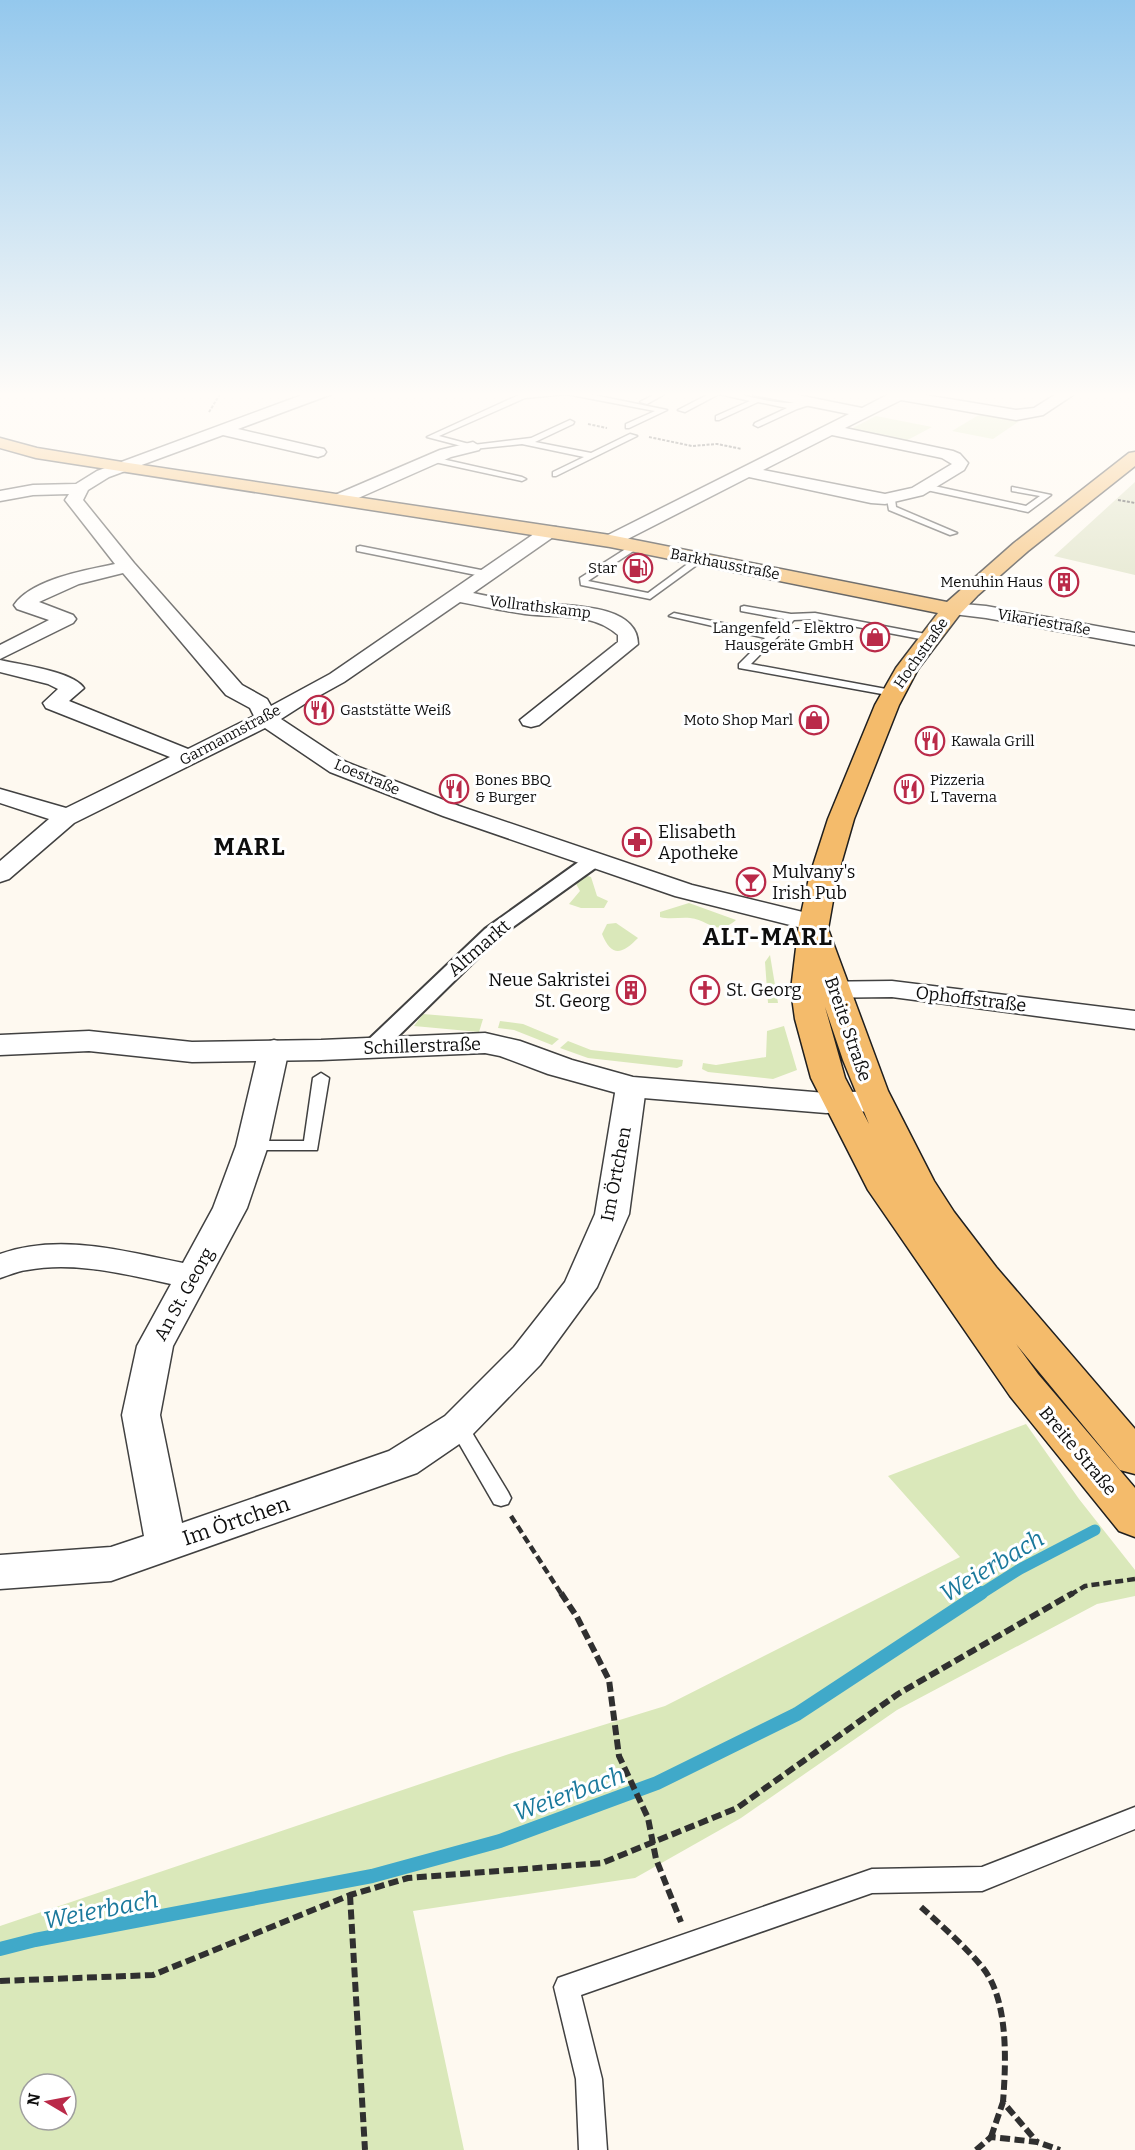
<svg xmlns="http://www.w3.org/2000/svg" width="1135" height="2150" font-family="Bitter,serif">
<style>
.green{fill:#dae8ba;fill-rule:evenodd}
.cemetery{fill:#dbe0c1}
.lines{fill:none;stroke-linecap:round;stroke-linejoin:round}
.stream-far1{stroke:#40a9c9;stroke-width:11}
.stream{stroke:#40a9c9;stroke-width:14}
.service-casing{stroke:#414141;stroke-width:3}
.pedestrian-casing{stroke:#414141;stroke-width:4}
.minor-casing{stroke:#414141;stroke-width:3}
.tertiary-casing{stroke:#414141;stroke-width:3}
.primary-casing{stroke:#1f1f1f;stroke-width:3}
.path-far2{stroke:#303030;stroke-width:2;stroke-dasharray:3 1.5;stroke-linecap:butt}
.path-far1{stroke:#303030;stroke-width:4.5;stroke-dasharray:8 4;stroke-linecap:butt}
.path{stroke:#303030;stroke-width:6;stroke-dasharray:10 4.5;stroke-linecap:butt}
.service{fill:#fff;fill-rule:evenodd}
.pedestrian{fill:#fff;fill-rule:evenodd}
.minor{fill:#fff;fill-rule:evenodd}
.tertiary{fill:#fff;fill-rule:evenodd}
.primary{fill:#f4bb6b;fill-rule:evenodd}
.labels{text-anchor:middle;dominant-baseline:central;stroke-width:6;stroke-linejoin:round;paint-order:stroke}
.far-street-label{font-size:15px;fill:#0e0e0e;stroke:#fff}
.far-poi-label{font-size:15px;fill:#0e0e0e;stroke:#fff;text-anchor:end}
.poi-label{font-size:18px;fill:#0e0e0e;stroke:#fff;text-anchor:start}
.street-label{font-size:18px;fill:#0e0e0e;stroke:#fff}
.near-street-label{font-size:21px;fill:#0e0e0e;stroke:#fff}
.district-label{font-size:24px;font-weight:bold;letter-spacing:1.5px;fill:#0e0e0e;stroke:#fff}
.near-water-label{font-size:24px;font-style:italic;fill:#1b799c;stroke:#fff}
</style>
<rect width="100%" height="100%" fill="#fef9f0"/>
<g class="green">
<path d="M982,413L1021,420L993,439L952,431Z"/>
<path d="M876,416L932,427L902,443L849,430Z"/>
<path d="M584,875L591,877L597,896L608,901L604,908H581L569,904L580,891L575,882Z"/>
<path d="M689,903L736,920C716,937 709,920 690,918C680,917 670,920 660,917V912Z"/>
<path d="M616,923L638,938C622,954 612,958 602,934L607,924Z"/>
<path d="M770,955L778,1003H768L765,962Z"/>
<path d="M423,1014L483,1019L479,1032L414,1026Z"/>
<path d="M500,1021L523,1024L559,1039L552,1045L514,1030L498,1028Z"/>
<path d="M784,1026L797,1070L773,1079L708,1072L702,1069L703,1063L716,1065L766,1057L767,1031Z"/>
<path d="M568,1041L591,1050L683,1060L682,1066L677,1068L588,1058L560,1048Z"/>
<path d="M1026,1424L1079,1499L1135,1570V1596L1097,1604L897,1710L741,1818L635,1878L413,1911L464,2150H0V1926L509,1754L665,1706L960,1557L888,1476ZM30,2084H66V2120H30Z"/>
</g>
<path class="cemetery" d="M1135,482V575L1054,556Z"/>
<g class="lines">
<path class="stream-far1" d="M979,1595L1020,1569L1095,1530"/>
<path class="stream" d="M0,1949L35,1940L372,1876L500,1841L657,1783L797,1714L981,1593"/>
<g class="service-casing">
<g id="service">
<path d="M550,391H574L667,410L629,428H626V424L655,411L566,394L525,398L439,436L473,445L531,438L570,420L574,422L573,424L535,442L591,453L630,434L637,436L556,476H553V472L584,457L522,444L473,449L427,437L521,394Z"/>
<path d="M661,391H670L647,404L640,402Z"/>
<path d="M709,391C743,391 777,409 811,401L815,403L797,409L758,427L754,425L755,423L787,408L758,402L719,420H716V416L750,401L719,394L685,412L678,410L711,393Z"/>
<path d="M433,457L522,477L526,479L522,481L430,461V457Z"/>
<path d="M925,484L1026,506L1040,496L1012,491V487L1051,495L1028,512L922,489V485Z"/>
<path d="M891,496L895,499L896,507L957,533L950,535L889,510L887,499Z"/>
<path d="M635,543L640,546L638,548L588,581L648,593L697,557L705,559L650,599L581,585L580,578Z"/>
<path d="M360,546L486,571L491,574L486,577L357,551V547Z"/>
<path d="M744,606L791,614L815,613L931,635L936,638L931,641L815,619L794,620L751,664L897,691V695L893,696L739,668V664L765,638L669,616L674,613L770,633L784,619L741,611V607Z"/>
<path d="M321,1073L329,1078L317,1150H246L244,1146L246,1142L252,1141H304L313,1078Z"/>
<path d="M458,1419L465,1421L508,1492L511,1498L508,1504L501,1506L494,1504L449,1426L451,1421Z"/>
<path d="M1135,1807V1829L982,1891L872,1893L581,1995L602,2079L607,2150H579L576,2079L554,1987L558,1978L872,1869L982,1867Z"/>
</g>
</g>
<g class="pedestrian-casing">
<path id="pedestrian" d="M594,854L601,856L603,860L601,864L499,937L381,1053L373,1055L365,1053L362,1048L365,1043L485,929L587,856Z"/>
</g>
<g class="minor-casing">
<g id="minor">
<path d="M313,391H334L332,394L238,429L324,449L326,452L324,455L318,457L223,435L109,477L88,490L83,500L134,563L242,685L267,699L271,706L330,674L544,527H556L559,531L556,535L473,593C491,597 509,600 528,602C558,606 638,601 638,644L539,725L531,727L523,725L520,720L618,642V635C592,612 557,618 525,614C503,611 482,606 460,602L344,682L306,703L281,719L346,762L459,806L692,885L823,917L827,923L823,929L814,931L675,896L443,816L330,772L265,728L74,823L9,879L0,882V861L49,819L0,803V789L66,808L170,757L46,708L43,703L58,689L48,684L0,672V660C21,665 72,671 84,688L69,701L188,749L254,716L250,708L226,695L123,573L79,584L39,602L73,615L76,619L73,623L0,659V645L49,620L17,609L14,605C32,579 86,570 115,564L65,500L69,494L33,495L0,501V491L33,485L76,484L97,471Z"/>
<path d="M747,391H778L862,408L895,391H914L913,393L1016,410L1034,408L1061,391H1079L1043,415L1016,420L901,400L845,428L953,451L960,454L968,463L964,470L923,495L885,504L871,503L749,477L616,545H604L601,541L604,537L849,414L754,395ZM832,435L942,458L952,464L912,488L885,494L763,470Z"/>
<path d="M473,442L481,447L479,450L451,457L347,503H335L333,499L335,495L440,450Z"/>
<path d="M952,603L986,606L1135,633V645L986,618L945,613L942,609L945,605Z"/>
<path d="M892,981L1135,1011V1029L892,997L809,998L799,996L795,990L799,984L809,982Z"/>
<path d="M274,1040L284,1043L289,1049L268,1146L247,1208L173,1346L160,1415L182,1523L389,1451L445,1416L514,1347L565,1282L595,1214L616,1087L620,1081L631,1078L642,1081L646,1087L629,1214L597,1287L540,1365L471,1436L417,1473L111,1581L0,1589V1555L111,1547L144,1536L122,1415L137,1346L171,1284C125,1274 74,1261 27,1270C18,1271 9,1275 0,1278V1254C60,1233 123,1251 183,1263L213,1208L236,1146L259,1049L264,1043Z"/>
</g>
</g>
<g class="tertiary-casing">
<path id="tertiary" d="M89,1031L192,1042L321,1040L485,1033L520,1041L572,1060L633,1077L826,1093L874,1091L886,1094L891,1101L886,1108L874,1111L826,1113L631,1097L548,1074L500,1056L485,1053L321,1060L192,1062L89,1051L0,1055V1035Z"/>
</g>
<g class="primary-casing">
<path id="primary" d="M0,438L37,448L122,462L610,535L947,602L1014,543L1129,453L1135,452V466L1028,551L978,595L960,614L918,669L899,705L854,819L837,878L828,929L888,1091L934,1181L954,1212L996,1267L1135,1429V1474L1120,1470L1016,1344L1038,1374L1135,1488V1537L1119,1531L1010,1396L868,1190L811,1078L795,1019L791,990L799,923L809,878L828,819L875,705L896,668L938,613L610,547L36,458L0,448ZM825,1007L843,1060L869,1124L845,1078Z"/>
</g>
<g class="path-far2">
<path d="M209,412L222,391"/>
<path d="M588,424L607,428"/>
<path d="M649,437L692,446L717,444L742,449"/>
<path d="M1118,500L1135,503"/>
</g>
<g class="path-far1">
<path d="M511,1516L562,1595"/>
<path d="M1070,1595L1085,1586L1135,1579"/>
</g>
<g class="path">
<path d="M561,1593L577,1617L609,1680L619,1756L648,1818L656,1859L681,1922"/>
<path d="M350,1895L365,2150"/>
<path d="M921,1907C942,1926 965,1946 983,1968C1009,2001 1006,2063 1003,2102"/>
<path d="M0,1981L153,1975L350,1895L408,1878L602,1863L737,1808L898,1694L1073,1593"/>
<path d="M991,2137L1003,2102L1037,2142"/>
<path d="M976,2150L991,2137L1037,2142L1060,2150"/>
</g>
<use href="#service" class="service"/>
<use href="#pedestrian" class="pedestrian"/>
<use href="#minor" class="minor"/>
<use href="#tertiary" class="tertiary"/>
<use href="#primary" class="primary"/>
</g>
<linearGradient id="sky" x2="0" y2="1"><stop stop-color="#94c8ed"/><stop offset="0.57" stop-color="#fffcf8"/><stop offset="1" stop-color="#fffcf8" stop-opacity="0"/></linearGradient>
<rect width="1135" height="692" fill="url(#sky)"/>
<defs>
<g id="fuel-ring" transform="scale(1.5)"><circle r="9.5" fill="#fff" stroke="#ba2a49" stroke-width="1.5"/><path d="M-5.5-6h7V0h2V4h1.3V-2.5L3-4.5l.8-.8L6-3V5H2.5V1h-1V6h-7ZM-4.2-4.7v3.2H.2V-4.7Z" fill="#ba2a49"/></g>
<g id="building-ring" transform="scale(1.5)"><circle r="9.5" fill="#fff" stroke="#ba2a49" stroke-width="1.5"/><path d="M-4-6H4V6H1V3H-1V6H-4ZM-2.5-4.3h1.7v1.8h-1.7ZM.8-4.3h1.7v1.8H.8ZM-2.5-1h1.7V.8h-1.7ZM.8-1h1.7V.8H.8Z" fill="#ba2a49"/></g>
<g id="shop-ring" transform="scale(1.5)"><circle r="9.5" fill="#fff" stroke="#ba2a49" stroke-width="1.5"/><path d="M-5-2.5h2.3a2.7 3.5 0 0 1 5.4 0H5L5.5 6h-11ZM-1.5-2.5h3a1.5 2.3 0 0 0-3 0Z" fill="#ba2a49"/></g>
<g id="restaurant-ring" transform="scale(1.5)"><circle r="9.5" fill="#fff" stroke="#ba2a49" stroke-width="1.5"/><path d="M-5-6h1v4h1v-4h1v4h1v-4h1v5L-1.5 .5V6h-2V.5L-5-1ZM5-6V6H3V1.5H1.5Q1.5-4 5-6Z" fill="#ba2a49"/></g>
<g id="pharmacy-ring" transform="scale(1.5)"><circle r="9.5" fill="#fff" stroke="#ba2a49" stroke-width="1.5"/><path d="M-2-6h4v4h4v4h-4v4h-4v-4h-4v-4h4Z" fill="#ba2a49"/></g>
<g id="bar-ring" transform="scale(1.5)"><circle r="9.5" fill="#fff" stroke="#ba2a49" stroke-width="1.5"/><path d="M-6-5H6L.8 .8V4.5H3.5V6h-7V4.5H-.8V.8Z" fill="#ba2a49"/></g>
<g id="church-ring" transform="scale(1.5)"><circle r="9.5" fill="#fff" stroke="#ba2a49" stroke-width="1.5"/><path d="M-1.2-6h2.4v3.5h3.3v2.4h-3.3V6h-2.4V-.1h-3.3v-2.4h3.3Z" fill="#ba2a49"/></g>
</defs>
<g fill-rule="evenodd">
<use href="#fuel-ring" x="638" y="568"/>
<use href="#building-ring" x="1064" y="582"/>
<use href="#shop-ring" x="875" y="637"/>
<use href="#restaurant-ring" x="319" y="710"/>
<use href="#shop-ring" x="814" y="720"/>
<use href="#restaurant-ring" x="930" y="741"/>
<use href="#restaurant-ring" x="454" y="789"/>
<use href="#restaurant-ring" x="909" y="789"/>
<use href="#pharmacy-ring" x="637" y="842"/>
<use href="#bar-ring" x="751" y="882"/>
<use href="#building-ring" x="631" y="990"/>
<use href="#church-ring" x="705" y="990"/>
</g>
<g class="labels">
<g class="far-street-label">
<text transform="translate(725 564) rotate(11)">Barkhausstraße</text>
<text transform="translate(540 607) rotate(7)">Vollrathskamp</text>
<text transform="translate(1044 622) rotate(10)">Vikariestraße</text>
<text transform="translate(921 653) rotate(-55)">Hochstraße</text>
<text transform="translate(230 735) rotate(-28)">Garmannstraße</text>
<text transform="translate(367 777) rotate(23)">Loestraße</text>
</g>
<g class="far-poi-label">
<text x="617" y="568">Star</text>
<text x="1043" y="582">Menuhin Haus</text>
<text x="854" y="628">Langenfeld - Elektro<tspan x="854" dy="17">Hausgeräte GmbH</tspan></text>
<text x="340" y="710" text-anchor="start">Gaststätte Weiß</text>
<text x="793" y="720">Moto Shop Marl</text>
<text x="951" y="741" text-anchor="start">Kawala Grill</text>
<text x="475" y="780" text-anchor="start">Bones BBQ<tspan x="475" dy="17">&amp; Burger</tspan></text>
<text x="930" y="780" text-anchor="start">Pizzeria<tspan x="930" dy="17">L Taverna</tspan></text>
</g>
<g class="poi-label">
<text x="658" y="832">Elisabeth<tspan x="658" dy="21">Apotheke</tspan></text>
<text x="772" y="872">Mulvany's<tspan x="772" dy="21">Irish Pub</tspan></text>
<text x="610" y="980" text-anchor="end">Neue Sakristei<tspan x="610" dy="21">St. Georg</tspan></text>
<text x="726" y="990">St. Georg</text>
</g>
<g class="street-label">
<text transform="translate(479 948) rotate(-41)">Altmarkt</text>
<text transform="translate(971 999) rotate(7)">Ophoffstraße</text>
<text transform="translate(848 1029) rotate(71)">Breite Straße</text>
<text transform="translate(422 1046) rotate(-2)">Schillerstraße</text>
<text transform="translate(616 1174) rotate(-79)">Im Örtchen</text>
<text transform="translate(184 1294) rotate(-61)">An St. Georg</text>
<text transform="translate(1078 1451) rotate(50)">Breite Straße</text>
</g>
<g class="near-street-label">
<text transform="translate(236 1521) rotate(-19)">Im Örtchen</text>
</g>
<g class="district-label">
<text x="250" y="847">MARL</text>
<text x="768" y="937">ALT-MARL</text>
</g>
<g class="near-water-label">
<text transform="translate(992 1566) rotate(-31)">Weierbach</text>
<text transform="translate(569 1794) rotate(-20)">Weierbach</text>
<text transform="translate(101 1910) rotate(-11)">Weierbach</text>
</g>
</g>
<g transform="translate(48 2102) rotate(280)"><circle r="28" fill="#ffffff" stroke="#9f9f9f" stroke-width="1.5"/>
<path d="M0-4.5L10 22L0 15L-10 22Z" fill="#ba2a49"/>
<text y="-9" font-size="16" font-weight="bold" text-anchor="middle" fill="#0e0e0e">N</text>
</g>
</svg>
